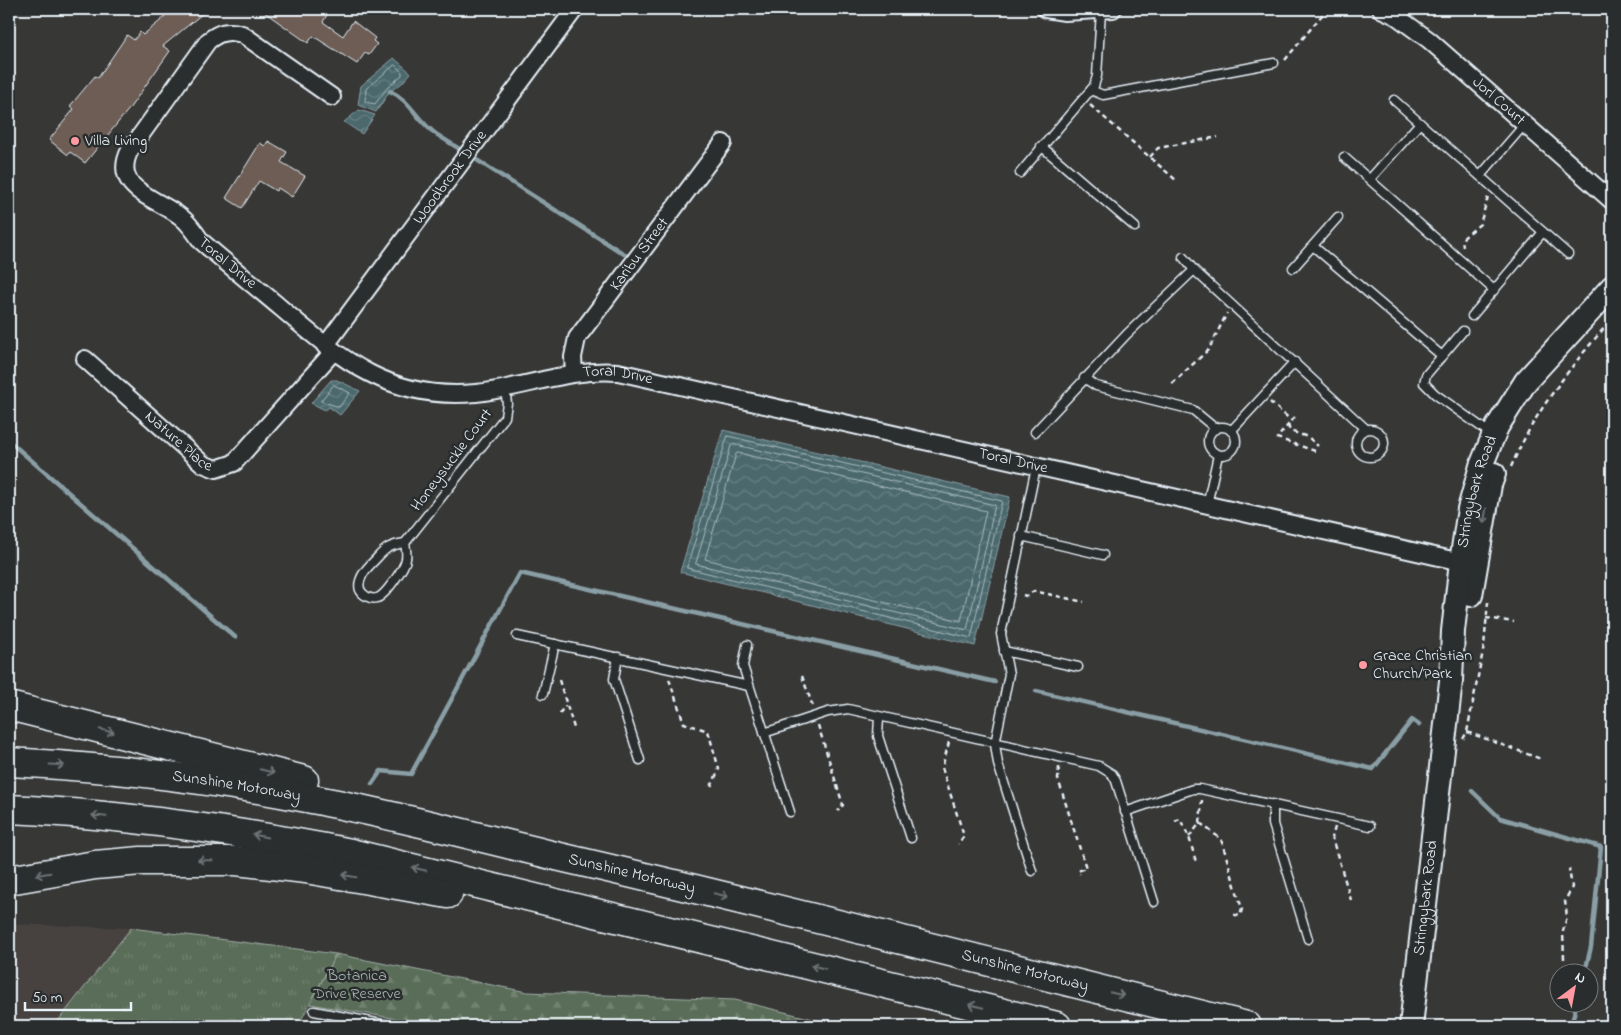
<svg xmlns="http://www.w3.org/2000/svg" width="1621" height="1035" font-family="'Indie Flower',sans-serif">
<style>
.built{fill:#47423f}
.grass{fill:url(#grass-tufts);stroke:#a1afa8}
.forest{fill:url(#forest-firs);stroke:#a1afa8}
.water{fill:url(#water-waves);stroke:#8a9fa5}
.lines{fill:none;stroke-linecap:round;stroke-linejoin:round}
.shore{stroke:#a9bbc0;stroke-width:1}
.stream{stroke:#8a9fa5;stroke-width:4.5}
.building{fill:#6d5d54;stroke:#e8f1f8}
.lane-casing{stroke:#e8f1f8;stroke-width:11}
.street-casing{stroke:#e8f1f8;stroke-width:20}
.secondary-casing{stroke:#e8f1f8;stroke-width:26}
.highway-casing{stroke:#e8f1f8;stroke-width:31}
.path{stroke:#e8f1f8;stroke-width:2.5;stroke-dasharray:5 4;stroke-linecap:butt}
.lane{stroke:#2a2d2e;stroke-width:8}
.street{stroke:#2a2d2e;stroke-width:16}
.secondary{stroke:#2a2d2e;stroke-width:22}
.highway{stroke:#2a2d2e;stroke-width:28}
.oneway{stroke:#6c7275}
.poi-dot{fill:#ff9aa2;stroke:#2a2d2e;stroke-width:2}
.labels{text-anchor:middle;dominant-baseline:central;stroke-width:5;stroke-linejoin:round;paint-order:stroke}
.street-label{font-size:16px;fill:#e8f1f8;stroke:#2a2d2e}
.poi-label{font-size:16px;fill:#e8f1f8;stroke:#2a2d2e;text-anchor:start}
.park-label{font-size:16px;fill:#a8b6b0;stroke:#2a2d2e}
</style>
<defs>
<pattern id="grass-tufts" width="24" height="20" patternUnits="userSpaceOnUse" patternTransform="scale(1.25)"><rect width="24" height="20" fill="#5a6d58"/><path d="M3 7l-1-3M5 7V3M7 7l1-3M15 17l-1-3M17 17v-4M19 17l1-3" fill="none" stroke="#728271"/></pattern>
<pattern id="forest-firs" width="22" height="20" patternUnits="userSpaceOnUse" patternTransform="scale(1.25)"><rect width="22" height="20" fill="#5a6d58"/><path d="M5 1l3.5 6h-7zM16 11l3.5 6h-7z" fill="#728271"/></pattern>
<pattern id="water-waves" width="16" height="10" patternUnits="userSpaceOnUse" patternTransform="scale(1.25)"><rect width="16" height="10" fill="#4b696d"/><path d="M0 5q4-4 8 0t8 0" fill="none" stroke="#657f83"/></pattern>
</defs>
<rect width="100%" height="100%" fill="#373736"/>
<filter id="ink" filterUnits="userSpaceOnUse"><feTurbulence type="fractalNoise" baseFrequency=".02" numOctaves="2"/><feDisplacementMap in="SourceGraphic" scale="10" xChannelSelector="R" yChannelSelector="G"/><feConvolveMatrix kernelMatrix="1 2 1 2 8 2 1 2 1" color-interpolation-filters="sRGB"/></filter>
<g filter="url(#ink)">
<path class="built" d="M9,924L131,928L54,1026H9Z"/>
<path class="grass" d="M131,928L336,954L298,1026H54Z"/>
<path class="forest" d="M336,954L527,992L735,1000L842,1026H439L310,1004Z"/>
<g class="water">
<path d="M394,58L411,73L401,84L390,91L376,112L358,105L361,86Z"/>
<path d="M359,110L375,115L362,134L344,122Z"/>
<path d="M331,380H337L360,391L340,415L329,407L325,410L311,403Z"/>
<path d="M723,430L1010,497L975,646L680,572Z"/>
</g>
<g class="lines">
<g class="shore">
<path d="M395,65L402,72V75L387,88L375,104L365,102L366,89Z"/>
<path d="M334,385L350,393L339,407L321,401Z"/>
<path d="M728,436L1002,501L971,638L687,568Z"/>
<path d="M732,444L995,505L967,630L696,564Z"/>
<path d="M738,453L986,511L961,621L705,559L736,454Z"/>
</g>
<g class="stream">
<path d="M390,91C410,100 418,122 436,134L632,259"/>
<path d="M9,441L235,637"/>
<path d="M1036,691L1373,769L1412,720L1419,725"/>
<path d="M372,784L381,771L411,774L520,573L995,682"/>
<path d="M1472,791L1500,818L1601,847L1591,947L1585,972"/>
<path d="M1571,1026L1577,1002"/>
</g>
</g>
<g class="building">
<path d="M158,9H208L163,46L170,51L129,109L85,163L73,154L70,152L68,155L49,140L74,109L70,106L95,76L98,78L127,35L134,40L140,32L143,35L165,17Z"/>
<path d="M260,9H330L323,22L343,36L353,21L375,38L373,41L377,44L369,55L365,53L357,64L313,36L308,43Z"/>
<path d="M268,141L287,152L281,162L305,176L292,197L278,188L276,191L259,181L242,208L226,198L260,143L265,146Z"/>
</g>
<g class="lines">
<g class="lane-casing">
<g id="lane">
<path d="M1091,90L1103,95L1274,63"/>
<path d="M1394,100L1568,254"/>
<path d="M1041,146L1135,227"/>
<path d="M1344,157L1494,290"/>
<path d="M1020,173L1094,86L1097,76L1101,11"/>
<path d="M1480,176L1525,124"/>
<path d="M1370,179L1420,123"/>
<path d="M1313,246L1442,356"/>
<path d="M1183,257L1194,270L1366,429"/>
<path d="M1293,268L1338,217"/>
<path d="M1472,316L1543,232"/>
<path d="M1463,331L1426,375L1424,383L1435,394L1491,434"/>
<path d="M1084,378L1096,386L1193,410L1216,429"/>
<circle cx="1222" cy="441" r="14"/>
<circle cx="1370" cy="443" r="14"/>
<path d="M1231,431L1295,362"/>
<path d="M1035,432L1127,334L1194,270"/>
<path d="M1207,505L1218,455"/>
<path d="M1021,536L1103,555"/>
<path d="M405,543L505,417L507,403L505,389"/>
<path d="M405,543C406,548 407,554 406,559C405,567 385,596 377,598C373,599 369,598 366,596C352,588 363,572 371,564C385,550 385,546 405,543Z"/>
<path d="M517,636L749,686"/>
<path d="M747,645L743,666L790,812"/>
<path d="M1004,651L1078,667"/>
<path d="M618,657L614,679L640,760"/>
<path d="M543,694L555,644"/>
<path d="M879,717L878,736L911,838"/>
<path d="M764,733L828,712L848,709L1099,766L1112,774L1116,781L1154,902"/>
<path d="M1273,804V824L1308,939"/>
<path d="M1125,812L1193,789H1200L1370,826"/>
<path d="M1032,871L998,764L995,744L1009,674L1001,634L1036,467"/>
<path d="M314,1011L392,1026"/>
</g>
</g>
<g class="street-casing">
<g id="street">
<path d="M1046,9L1065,12L1113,9"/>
<path id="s1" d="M1381,9L1396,16L1429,40L1612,201"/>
<path id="s2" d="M332,97L242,34C228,30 219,32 208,41L130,150C110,189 157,198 181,217C189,223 195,232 201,241C227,264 255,286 282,309C343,361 391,401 476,393C525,388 569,368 618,372L1470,564"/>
<path id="s3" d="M325,346L575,9"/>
<path id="s4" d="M85,359L203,464L216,469L234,463L333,352"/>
<path id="s5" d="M574,373L573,357L577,338L723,143"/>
</g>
</g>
<g class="secondary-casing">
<g id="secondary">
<path d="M1471,595L1490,485L1494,474"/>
<path id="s6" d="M1411,1026L1451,681L1453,631L1461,562L1469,509L1481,466L1497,427L1526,381L1612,287"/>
</g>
</g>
<g class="highway-casing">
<g id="highway">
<path d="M9,706L304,780"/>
<path id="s7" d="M9,762C110,767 212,779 312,799C395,815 478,837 560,857C790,910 1018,970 1247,1026"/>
<path d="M9,809C124,814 237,831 351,853L1057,1026"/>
<path d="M9,880L95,865L141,861H236L306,869L448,894"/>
</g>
</g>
<g class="path">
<path d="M1285,60L1327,9"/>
<path d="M1090,105L1177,181"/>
<path d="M1150,157L1158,148L1218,137"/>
<path d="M1463,247L1462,239L1480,224L1488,197"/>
<path d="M1172,384L1209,349L1227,313"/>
<path d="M1270,402L1292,421"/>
<path d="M1295,417L1277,438L1315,451"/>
<path d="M1288,425L1290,431L1308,437L1318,446"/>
<path d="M1511,467C1535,410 1572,365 1612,319"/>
<path d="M1023,595L1026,596L1034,591L1084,602"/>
<path d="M1486,618L1514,622"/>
<path d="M802,676L813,707"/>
<path d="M669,679L684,723L708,731L719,769L712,785H709"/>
<path d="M559,680L574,728"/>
<path d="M560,714L563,707L566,706"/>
<path d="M818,725L843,805L838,811"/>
<path d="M1467,732L1541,759"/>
<path d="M1463,739L1467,732L1484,646L1488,602"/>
<path d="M949,742L942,768L964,836L958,844"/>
<path d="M1059,767L1058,779L1086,868L1078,871L1080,874"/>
<path d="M1175,821L1180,819L1189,837L1196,862"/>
<path d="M1200,823L1221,839L1242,909L1240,916L1231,914"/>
<path d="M1335,827L1332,838L1351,900"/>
<path d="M1189,837L1200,823L1202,800"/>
<path d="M1564,959L1563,931L1567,917L1565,901L1572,887L1569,869"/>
</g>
<use href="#lane" class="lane"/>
<use href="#street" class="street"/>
<use href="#secondary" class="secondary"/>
<use href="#highway" class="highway"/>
</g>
<defs><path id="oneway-shaft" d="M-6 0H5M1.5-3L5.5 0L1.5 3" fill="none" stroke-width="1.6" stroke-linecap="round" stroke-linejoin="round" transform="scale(1.25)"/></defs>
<g class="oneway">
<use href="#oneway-shaft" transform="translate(1485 516) rotate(99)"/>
<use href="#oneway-shaft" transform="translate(107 731) rotate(14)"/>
<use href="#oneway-shaft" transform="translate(57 765) rotate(3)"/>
<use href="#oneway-shaft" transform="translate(267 771) rotate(14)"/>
<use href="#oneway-shaft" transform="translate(99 816) rotate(-174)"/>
<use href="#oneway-shaft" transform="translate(260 836) rotate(-169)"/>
<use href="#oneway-shaft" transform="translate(205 860) rotate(-179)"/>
<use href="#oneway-shaft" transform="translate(419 869) rotate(-166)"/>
<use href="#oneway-shaft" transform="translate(43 874) rotate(170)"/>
<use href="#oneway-shaft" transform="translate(349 876) rotate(-170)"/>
<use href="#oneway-shaft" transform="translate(721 895) rotate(14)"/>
<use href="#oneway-shaft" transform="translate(818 967) rotate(-166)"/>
<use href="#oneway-shaft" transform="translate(1117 994) rotate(14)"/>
<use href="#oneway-shaft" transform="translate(976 1006) rotate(-166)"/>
</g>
</g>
<g class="poi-dot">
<circle cx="75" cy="141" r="5"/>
<circle cx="1363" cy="665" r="5"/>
</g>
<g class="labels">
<g class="street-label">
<text stroke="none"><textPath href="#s1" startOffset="150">Jorl Court</textPath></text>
<text stroke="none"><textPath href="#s3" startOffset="210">Woodbrook Drive</textPath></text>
<text stroke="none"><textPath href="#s5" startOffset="140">Karibu Street</textPath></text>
<text stroke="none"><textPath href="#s2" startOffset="442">Toral Drive</textPath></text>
<text stroke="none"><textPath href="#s2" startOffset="876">Toral Drive</textPath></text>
<text stroke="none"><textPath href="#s4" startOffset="125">Nature Place</textPath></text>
<text transform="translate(452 460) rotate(-53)">Honeysuckle Court</text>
<text stroke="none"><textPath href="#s2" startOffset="1281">Toral Drive</textPath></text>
<text stroke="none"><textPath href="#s6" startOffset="539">Stringybark Road</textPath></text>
<text stroke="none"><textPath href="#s7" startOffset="229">Sunshine Motorway</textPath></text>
<text stroke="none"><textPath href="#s7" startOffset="634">Sunshine Motorway</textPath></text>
<text stroke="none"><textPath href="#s6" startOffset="129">Stringybark Road</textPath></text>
<text stroke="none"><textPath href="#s7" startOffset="1039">Sunshine Motorway</textPath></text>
</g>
<g class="poi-label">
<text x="85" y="141">Villa Living</text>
<text x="1373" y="656">Grace Christian<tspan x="1373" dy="18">Church/Park</tspan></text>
</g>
<g class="park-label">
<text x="357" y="976">Botanica<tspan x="357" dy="18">Drive Reserve</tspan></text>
</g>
</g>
<rect width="1621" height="1035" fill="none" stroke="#2a2d2e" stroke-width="30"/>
<rect x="15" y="15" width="1591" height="1005" fill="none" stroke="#e8f1f8" stroke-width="2" filter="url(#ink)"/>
<g transform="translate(1574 988) rotate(32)"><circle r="24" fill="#2a2d2e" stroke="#767b7f"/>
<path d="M0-4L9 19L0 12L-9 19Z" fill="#ff9aa2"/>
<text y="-8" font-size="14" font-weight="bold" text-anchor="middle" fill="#e8f1f8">N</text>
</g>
<path d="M25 1002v8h106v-8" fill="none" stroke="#e8f1f8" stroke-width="2.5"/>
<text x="32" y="1002" font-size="15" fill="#e8f1f8" stroke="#2a2d2e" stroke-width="4" paint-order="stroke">50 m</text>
</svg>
